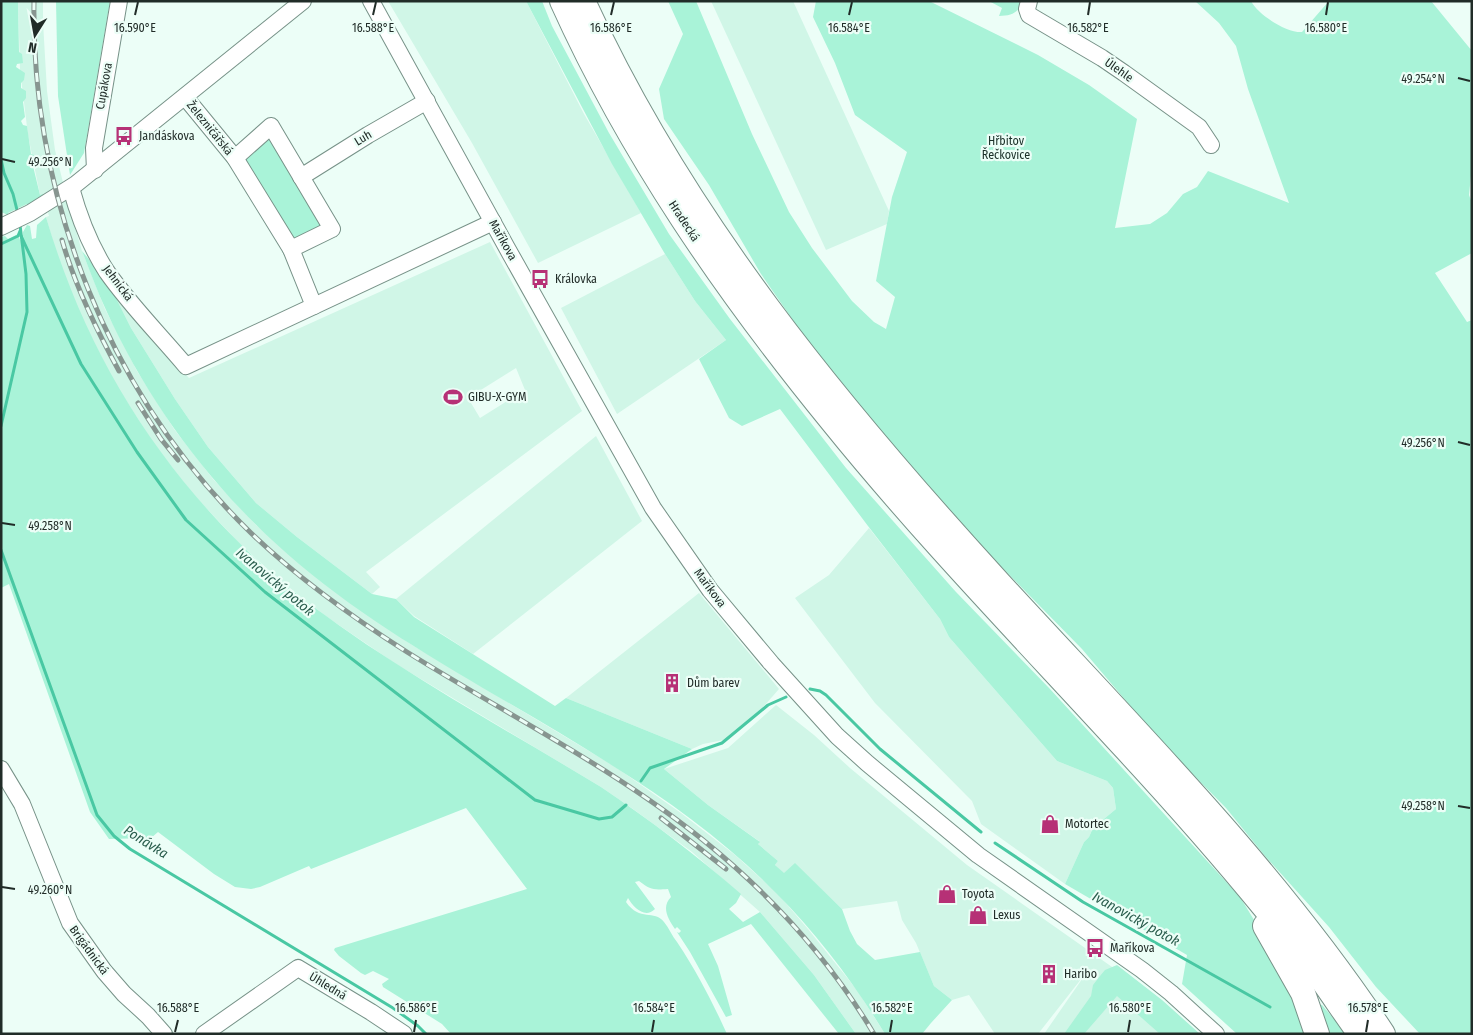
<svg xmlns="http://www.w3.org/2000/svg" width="1473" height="1035" font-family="'Fira Sans Condensed',sans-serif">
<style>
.built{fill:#d0f6e7;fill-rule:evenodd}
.green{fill:#a9f3d8}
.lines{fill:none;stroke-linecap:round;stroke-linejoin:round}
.stream{stroke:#49c8a3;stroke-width:3}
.minor-casing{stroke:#779288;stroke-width:18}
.highway-casing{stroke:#779288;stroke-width:26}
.minor{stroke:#fff;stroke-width:16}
.highway{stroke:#fff;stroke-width:24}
.rail-casing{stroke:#879590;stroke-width:5}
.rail{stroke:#ecfef7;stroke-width:3;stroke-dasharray:9;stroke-linecap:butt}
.ticks{fill:none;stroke:#212c28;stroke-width:2}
.labels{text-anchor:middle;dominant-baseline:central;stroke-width:4.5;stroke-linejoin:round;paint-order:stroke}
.street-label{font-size:12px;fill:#212c28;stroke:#ecfef7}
.poi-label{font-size:12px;fill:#212c28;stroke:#ecfef7;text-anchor:start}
.park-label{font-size:12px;fill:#1b3029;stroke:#ecfef7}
.water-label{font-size:14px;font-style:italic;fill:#2a5d4d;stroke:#ecfef7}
.ticks-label{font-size:12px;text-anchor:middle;fill:#212c28;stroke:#ecfef7;stroke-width:4.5;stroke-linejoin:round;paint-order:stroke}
</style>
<rect width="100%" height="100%" fill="#ecfef7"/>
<g class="built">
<path d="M18,1H43V22L47,91L55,150L70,211L82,251L105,309L137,371L174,429L213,479L256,525L342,597L409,643L614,766L681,813L735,855L778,894L808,929L857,990L885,1034H856L814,975L760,912L692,852L633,809L601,787L396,664L327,617L283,583L239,543L194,495L154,444L115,383L82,319L58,259L46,217L49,216L43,195H40L28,135L20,70Z"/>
<path d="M388,1H526L584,114L641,213L538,263L472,143Z"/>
<path d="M711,1H793L889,211L887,224L826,250Z"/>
<path d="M490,242L582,411L366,572L380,587L372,594L297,537L256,503L208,447L175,399L131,328L108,282L129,310L189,378ZM516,368L525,390L480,418L468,398Z"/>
<path d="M665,254L695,301L726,340L617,414L561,308Z"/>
<path d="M596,436L642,521L473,654L414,616L396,599Z"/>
<path d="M869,528L940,619L949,637L1057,761L1107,781L1113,788L1116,809L1093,828L1089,837L1084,842L1065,884L981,824L972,801L875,703L795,598L829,575Z"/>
<path d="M699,593L779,689L765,705L739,728L729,739L703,744L692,749L566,698Z"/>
<path d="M776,705L814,735L850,768L967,865L1142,988L1196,1034H1044L1089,969L1038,1034H995L969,995L952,1000L934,986L916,943L902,920L897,901L842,909L795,864L784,874L775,865L778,861L758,844L759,841L708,805L664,769L728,748Z"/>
</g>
<g class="green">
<path d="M1,1H18L19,52L22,54L23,63L17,64L16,67L25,73L24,80L21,83V88L26,91V98L23,102L25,117L21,121L23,125L27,126L31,154L34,155L33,166L40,195L43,194L44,197L28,206L27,204L8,213V215L1,212Z"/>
<path d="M56,1H110L84,153L70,175L58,96Z"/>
<path d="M526,1H542L552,26L609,133L669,234L730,319L846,468L956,592L1050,689L1240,897L1276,956L1307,1034H1237L1182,984L1187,955L1065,884L1084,842L1089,837L1093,828L1116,809L1113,788L1107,781L1057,761L949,637L940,619L868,526L780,409L742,426L729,418L699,359L726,340L695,301L665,254L612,164Z"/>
<path d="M668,1H696L752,134L789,212L812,248L852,301L874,322L886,329L895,297L876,281L892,197L907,152L855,115L835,63L813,17L816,1H929L1038,55L1089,85L1137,119L1115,228L1150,224L1167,213L1183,194L1197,187L1208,171L1289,203L1248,89L1236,46L1219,23L1195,1H1251C1258,15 1287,33 1302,32L1329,1H1431L1472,51V165L1469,195L1472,203V253L1435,273L1467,322L1472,320V1034H1420L1376,987L1329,927L1265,856L1226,808L1160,741L1082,649L983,548L826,368L761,274L709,185L664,119L659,89L683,34Z"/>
<path d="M989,1H1023C1018,13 1012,16 999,16L1002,8Z"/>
<path d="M263,138H271L323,225L297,240L285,234L242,154Z"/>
<path d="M46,217C80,333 137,434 219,522C240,544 262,566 285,585C383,663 494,722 601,787C650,820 696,855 741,894L736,903L729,909L743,922L760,912L814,975L856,1034H839L751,924L708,944L718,966L732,1015L726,1017L690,952L677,932L679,933L681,931L677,927L675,929C668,919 661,907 671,897L668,889C653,890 651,890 639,881L635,882L655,909C645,919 634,908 628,898L626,902C640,922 654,909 664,922C669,928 672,936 677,942C697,972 712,1001 727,1034H451L442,1024L383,987L382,984L389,979L373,971L365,975L361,973L339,956L334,950L335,948L527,889L466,808L311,869L309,866L260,887L251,889L235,887L214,874L158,832L151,838L109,839L90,812L9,584L1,588V237L5,236L8,239L18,234L20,240L23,238V232L27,225L30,226L32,239L36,238L37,225Z"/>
<path d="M82,251L108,282L131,328L175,399L208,447L256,503L297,537L372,594L396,599L414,617L555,706L566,698L692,749L664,769L708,805L760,842L758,844L778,861L775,865L784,873L795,863L842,909L850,931L857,944L875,960L920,952L934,986L952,1000L931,1023L922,1034H885C854,983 818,935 776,893C728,844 671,802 613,766C509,699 394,644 299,564C217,495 150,407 106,310C97,291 90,271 82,251Z"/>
<path d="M1117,965L1162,1000L1200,1034H1160L1117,996L1084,1034H1064L1091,996L1093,985L1100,976L1105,970Z"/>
<path d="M1317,1004L1322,1005L1347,1034H1327Z"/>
</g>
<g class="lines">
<g class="stream">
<path d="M1,159L4,173L13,194L18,214"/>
<path d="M21,236L81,364L137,452L186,520L265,592L535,800L599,819L612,817L626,805"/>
<path d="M1,244L18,236L20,231"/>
<path d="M1,426L27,312L26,274L20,225"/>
<path d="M1,550L97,815L114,836L130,849L393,1008L418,1026L426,1034"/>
<path d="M810,689L820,691L826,695L880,749L981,832"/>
<path d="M641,781L650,768L722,743L768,705L786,697"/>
<path d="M995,843L1083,902L1270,1007"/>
</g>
<g class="minor-casing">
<g id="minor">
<path d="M371,1L507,248L653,508L710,590L771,663L837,736L867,763L978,855L1142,970L1171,993L1216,1034"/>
<path d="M1029,1L1027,9L1029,15L1102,58L1124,73L1199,127L1211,145"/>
<path d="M185,97L235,158L291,249L314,306"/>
<path d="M235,158L271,126L332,229L291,249"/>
<path d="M95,170L94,148L119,1"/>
<path d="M301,177L368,135L427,101"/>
<path d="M71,188C79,217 90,246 107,272C130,305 160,335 186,366L493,222"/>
<path d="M1,227L30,213L76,184L303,1"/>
<path d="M1,769L22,804L70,923L104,971L124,994L148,1016L164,1034"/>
<path d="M204,1034L298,968L371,1012L404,1034"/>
</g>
</g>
<g class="highway-casing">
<g id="highway">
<path d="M562,1C631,154 726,291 832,421C924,535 1027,641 1126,749C1174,801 1220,853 1265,908C1279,925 1293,941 1307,959C1325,983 1342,1009 1360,1034"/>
<path d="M583,1C683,220 838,407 999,583C1132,728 1274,869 1383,1034"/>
<path d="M1265,926L1303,993L1317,1034"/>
</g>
</g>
<use href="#minor" class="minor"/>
<use href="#highway" class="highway"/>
<g class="rail-casing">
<g id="rail">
<path d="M34,1C31,198 109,395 251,533C298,578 352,617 407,652C506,714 612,767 703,840C770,894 830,960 874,1034"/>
<path d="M62,240C75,286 96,329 119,371"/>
<path d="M138,403L161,439L178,460"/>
<path d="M661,818L726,869"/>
</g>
</g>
<use href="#rail" class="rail"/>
</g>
<path class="ticks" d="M135,15L138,2M373,15L376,2M611,15L614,2M849,15L852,2M1088,15L1090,2M1326,15L1328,2M1458,78L1470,81M2,159L15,162M1458,442L1470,445M2,523L15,525M1458,806L1470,808M2,887L15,889M175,1032L178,1020M414,1032L416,1020M652,1032L654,1020M890,1032L892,1020M1128,1032L1130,1020M1366,1032L1368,1020"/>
<defs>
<g id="bus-bare" transform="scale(1.5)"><path d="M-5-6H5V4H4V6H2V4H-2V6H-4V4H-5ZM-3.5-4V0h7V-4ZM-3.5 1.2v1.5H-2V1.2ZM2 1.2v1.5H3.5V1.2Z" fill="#b63176" stroke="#ecfef7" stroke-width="2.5" paint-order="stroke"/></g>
<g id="stadium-bare" transform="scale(1.5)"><path d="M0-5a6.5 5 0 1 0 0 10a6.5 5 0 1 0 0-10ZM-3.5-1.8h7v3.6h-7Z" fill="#b63176" stroke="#ecfef7" stroke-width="2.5" paint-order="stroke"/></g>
<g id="building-bare" transform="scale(1.5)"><path d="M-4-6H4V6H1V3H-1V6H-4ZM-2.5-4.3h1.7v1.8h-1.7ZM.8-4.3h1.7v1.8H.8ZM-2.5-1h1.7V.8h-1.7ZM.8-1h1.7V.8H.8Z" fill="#b63176" stroke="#ecfef7" stroke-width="2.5" paint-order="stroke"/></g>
<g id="shop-bare" transform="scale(1.5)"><path d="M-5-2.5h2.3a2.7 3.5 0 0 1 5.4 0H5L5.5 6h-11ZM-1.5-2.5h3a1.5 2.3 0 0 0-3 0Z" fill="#b63176" stroke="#ecfef7" stroke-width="2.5" paint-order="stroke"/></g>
</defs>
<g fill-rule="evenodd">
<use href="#bus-bare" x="124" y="136"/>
<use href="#bus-bare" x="540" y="279"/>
<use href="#stadium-bare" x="453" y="397"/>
<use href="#building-bare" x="672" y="683"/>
<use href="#shop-bare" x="1050" y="824"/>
<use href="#shop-bare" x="947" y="894"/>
<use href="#shop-bare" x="978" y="915"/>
<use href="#bus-bare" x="1095" y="948"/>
<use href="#building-bare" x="1049" y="974"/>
</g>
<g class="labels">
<g class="street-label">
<text transform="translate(1119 70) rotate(35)">Úlehle</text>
<text transform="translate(104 86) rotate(-80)">Cupákova</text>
<text transform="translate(210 128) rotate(51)">Železničářská</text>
<text transform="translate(363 138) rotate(-31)">Luh</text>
<text transform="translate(684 221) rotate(57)">Hradecká</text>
<text transform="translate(503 240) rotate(61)">Maříkova</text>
<text transform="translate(118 283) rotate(53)">Jehnická</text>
<text transform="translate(710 588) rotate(53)">Maříkova</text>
<text transform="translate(89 950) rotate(54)">Brigádnická</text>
<text transform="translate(328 986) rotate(31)">Úhledná</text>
</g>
<g class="poi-label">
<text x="139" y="136">Jandáskova</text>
<text x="555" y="279">Královka</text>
<text x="468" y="397">GIBU-X-GYM</text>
<text x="687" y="683">Dům barev</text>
<text x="1065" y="824">Motortec</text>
<text x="962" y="894">Toyota</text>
<text x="993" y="915">Lexus</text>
<text x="1110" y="948">Maříkova</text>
<text x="1064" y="974">Haribo</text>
</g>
<g class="park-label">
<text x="1006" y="141">Hřbitov<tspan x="1006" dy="14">Řečkovice</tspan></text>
</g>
<g class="water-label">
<text transform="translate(275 582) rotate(40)">Ivanovický potok</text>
<text transform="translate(146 842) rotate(32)">Ponávka</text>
<text transform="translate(1136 919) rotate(29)">Ivanovický potok</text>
</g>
</g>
<g class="ticks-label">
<text x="373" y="32">16.588°E</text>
<text x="611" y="32">16.586°E</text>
<text x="849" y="32">16.584°E</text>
<text x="1088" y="32">16.582°E</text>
<text x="1326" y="32">16.580°E</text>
<text x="135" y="32">16.590°E</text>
<text x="1423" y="83">49.254°N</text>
<text x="50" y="166">49.256°N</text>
<text x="1423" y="447">49.256°N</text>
<text x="50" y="530">49.258°N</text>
<text x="1423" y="810">49.258°N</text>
<text x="50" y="894">49.260°N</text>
<text x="178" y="1012">16.588°E</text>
<text x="416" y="1012">16.586°E</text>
<text x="654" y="1012">16.584°E</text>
<text x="892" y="1012">16.582°E</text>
<text x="1130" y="1012">16.580°E</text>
<text x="1368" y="1012">16.578°E</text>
</g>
<rect width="1473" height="1035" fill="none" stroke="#212c28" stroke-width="5"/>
<g transform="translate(35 35) rotate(191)" stroke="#ecfef7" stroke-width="4" paint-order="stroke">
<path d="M0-4L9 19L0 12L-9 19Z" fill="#212c28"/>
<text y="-8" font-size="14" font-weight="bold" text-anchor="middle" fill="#212c28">N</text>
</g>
</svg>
